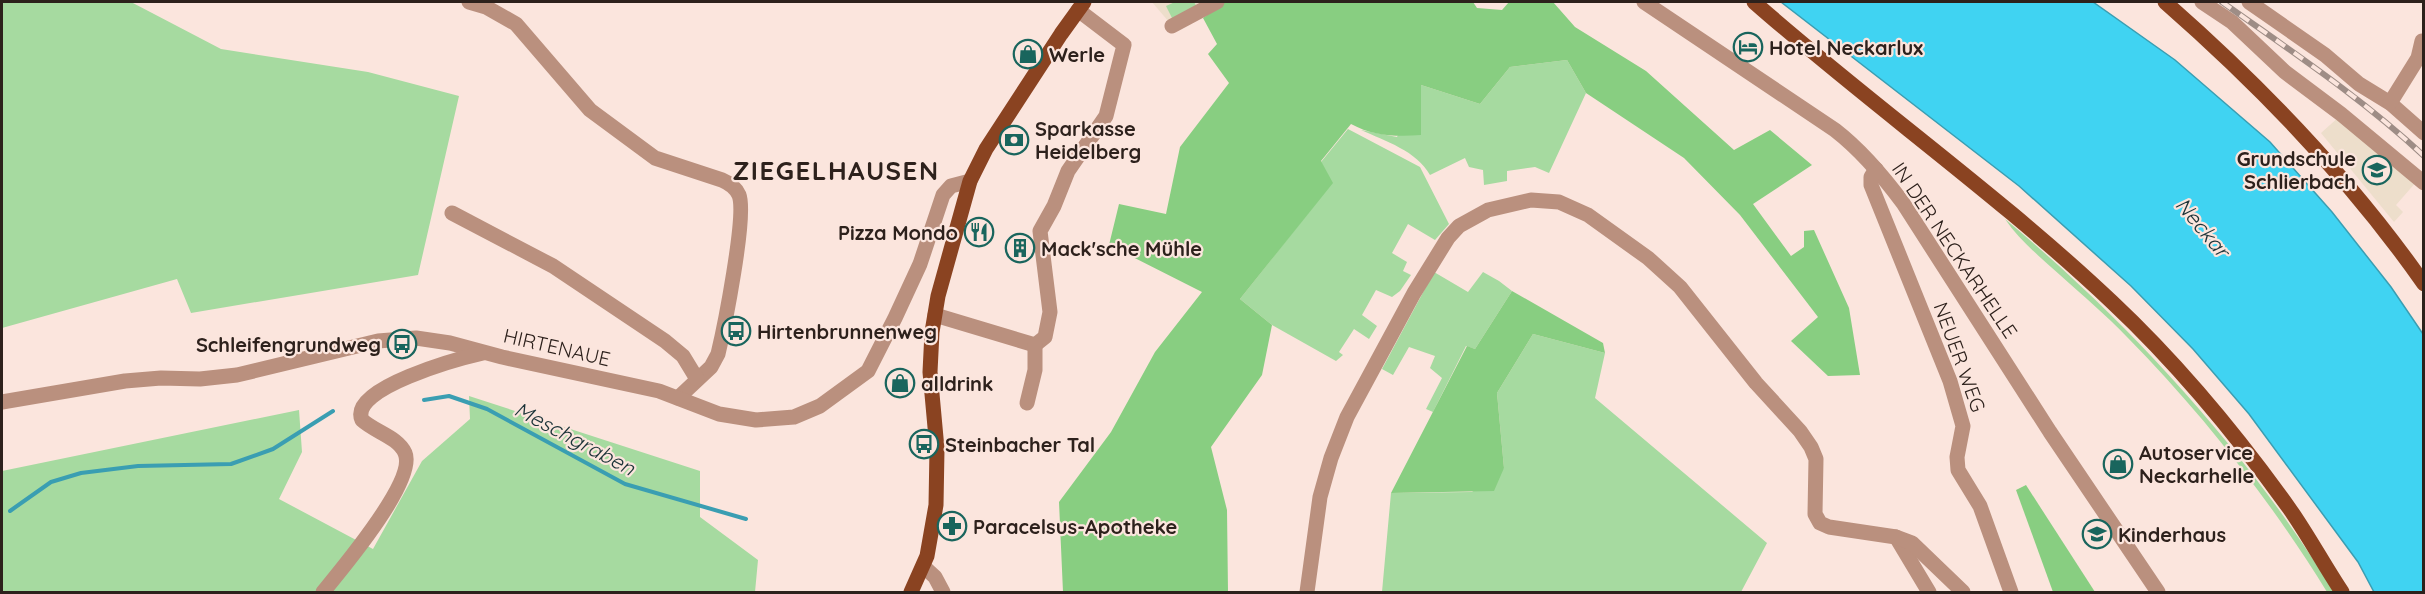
<svg xmlns="http://www.w3.org/2000/svg" width="2425" height="594" font-family="Quicksand,sans-serif">
<style>
.education{fill:#eddecb}
.green{fill:#a6daa0}
.forest{fill:#88ce81}
.water{fill:#40d3f2;stroke:#3a9eb2;stroke-width:1.5}
.lines{fill:none;stroke-linecap:round;stroke-linejoin:round}
.stream{stroke:#3a9eb2;stroke-width:4}
.minor{stroke:#ba907e;stroke-width:15}
.major{stroke:#8a4321;stroke-width:15}
.rail-casing{stroke:#9e8d86;stroke-width:6}
.rail{stroke:#fbe5dd;stroke-width:4;stroke-dasharray:11;stroke-linecap:butt}
.labels{text-anchor:middle;dominant-baseline:central;stroke-width:4.5;stroke-linejoin:round;paint-order:stroke}
.poi-label{font-size:20px;font-weight:bold;fill:#2d211c;stroke:#fbe5dd;text-anchor:start}
.street-label{font-size:20px;fill:#2d211c;stroke:#fbe5dd}
.water-label{font-size:21px;font-style:italic;fill:#1b3338;stroke:#fbe5dd}
.district-label{font-size:26px;font-weight:bold;letter-spacing:1.5px;fill:#2d211c;stroke:#fbe5dd}
</style>
<rect width="100%" height="100%" fill="#fbe5dd"/>
<g class="education">
<path d="M1152,2H1209L1169,22Z"/>
<path d="M2340,116L2417,181L2396,205L2403,212L2394,222L2321,133Z"/>
</g>
<g class="green">
<path d="M2,2H131L221,49L368,72L459,96L418,275L191,313L177,279L2,328Z"/>
<path d="M1175,2H1194L1197,7L1173,20L1166,6Z"/>
<path d="M1567,60L1586,93L1549,173L1535,167L1507,171V181L1484,185L1483,170L1469,167L1465,158L1430,175C1417,151 1385,141 1361,130L1397,137L1421,85L1480,104L1510,67Z"/>
<path d="M1348,129L1420,167L1449,224L1435,240L1408,224L1392,253L1407,262L1403,271L1411,275L1400,291L1392,297L1376,290L1362,315L1377,326L1369,339L1354,329L1339,352L1343,355L1336,361L1272,325L1240,299L1332,183L1321,162Z"/>
<path d="M2005,219C2134,327 2246,450 2334,592H2327C2270,500 2203,414 2127,337C2106,315 2082,295 2060,275C2040,257 2020,241 2005,219Z"/>
<path d="M1434,272L1468,292L1483,272L1499,281L1512,291L1475,349L1466,346L1433,412L1426,409L1442,378L1430,368L1435,356L1409,347L1393,375L1382,369Z"/>
<path d="M1533,334L1605,353L1595,398L1767,543L1741,592H1382L1391,493L1472,492L1504,468L1497,393Z"/>
<path d="M469,396L700,471V517L758,560L755,592H2V471L299,410L302,452L279,499L373,549L422,461L470,419Z"/>
</g>
<g class="forest">
<path d="M1225,2H1473L1477,8L1502,10L1509,2H1553L1575,27L1646,71L1734,150L1770,130L1812,165L1753,204L1791,256L1804,247V231L1814,230L1849,308L1860,375L1828,376L1791,341L1818,317L1740,215L1684,158L1586,93L1567,60L1510,67L1480,104L1421,85V135C1396,137 1373,136 1351,124L1321,161L1333,183L1240,299L1272,325L1262,375L1211,447L1227,510L1228,592H1229H1063L1059,502L1111,432L1155,352L1202,292L1109,245L1119,204L1166,214L1180,147L1229,83L1208,54L1217,44L1203,18Z"/>
<path d="M1512,291L1603,343L1605,353L1533,334L1497,393L1504,468L1494,491L1391,493L1467,346L1475,349Z"/>
<path d="M2026,485L2095,592H2053L2016,490Z"/>
</g>
<path class="water" d="M1781,2H2093L2175,60L2270,142L2332,212L2391,287L2423,334V592H2374L2358,562L2249,414L2193,349L2131,286L2019,186Z"/>
<g class="lines">
<g class="stream">
<path d="M424,400L449,396L487,409L625,484L746,519"/>
<path d="M10,511L51,482L81,473L138,466L231,464L273,449L333,411"/>
</g>
<g class="minor">
<path d="M469,2L486,7L516,24L590,110L655,158L722,180C729,183 736,188 739,195C747,215 724,329 718,354L711,367L678,398"/>
<path d="M1644,2L1835,130C1862,151 1883,176 1903,203L2050,432L2158,592"/>
<path d="M2202,2L2232,22L2285,72L2341,114L2424,183"/>
<path d="M2249,2L2325,55L2359,84L2390,103L2424,133"/>
<path d="M1172,26L1217,2"/>
<path d="M2390,103L2418,58L2422,41"/>
<path d="M1876,169L1871,177V185L1950,381L1963,426L1957,457L1958,470L1980,506L2011,592"/>
<path d="M452,213L553,266L665,341L683,356L697,379"/>
<path d="M935,315L1035,345"/>
<path d="M1035,345L1045,337L1050,312L1040,231L1054,206L1068,171L1106,116L1124,45L1078,10"/>
<path d="M2,402L125,381L161,378L200,379L237,375L378,341L416,338L450,343L502,357L659,391L719,414L756,420L794,417L820,406L868,371L895,318L920,264L943,195L951,186L970,181"/>
<path d="M1027,403L1035,370V345"/>
<path d="M1896,537L1929,592"/>
<path d="M923,566L935,577L943,592"/>
<path d="M323,592C341,570 417,480 405,453C398,437 375,432 362,420C348,388 461,358 483,353"/>
<path d="M1307,592L1320,497L1331,458L1347,417L1414,293L1448,238L1459,226L1488,210L1531,200L1559,202L1588,215L1648,258L1680,287L1756,383L1800,431L1811,447L1816,459L1815,514L1820,523L1829,527L1896,537L1912,543L1963,592"/>
</g>
<g class="major">
<path d="M1754,2C1871,105 1999,195 2112,302C2178,364 2236,434 2289,508C2308,535 2324,565 2342,592"/>
<path d="M2165,2C2262,87 2350,178 2424,284"/>
<path d="M911,592L927,556L936,505L937,449L930,372L932,332L938,296L970,181L986,149L1061,34L1084,2"/>
</g>
<g class="rail-casing">
<path id="rail" d="M2222,2C2291,51 2362,98 2424,156"/>
</g>
<use href="#rail" class="rail"/>
</g>
<defs>
<g id="hotel-ring" transform="scale(1.5)"><circle r="9.5" fill="#fbe5dd" stroke="#19655d" stroke-width="1.5"/><path d="M-6-4.5h1.5V1H6V5H4.5V3h-9V5H-6ZM-4 0a1.8 1.8 0 1 1 3.6 0ZM.5 0V-2.5h3Q6-2.5 6 0Z" fill="#19655d"/></g>
<g id="shop-ring" transform="scale(1.5)"><circle r="9.5" fill="#fbe5dd" stroke="#19655d" stroke-width="1.5"/><path d="M-5-2.5h2.3a2.7 3.5 0 0 1 5.4 0H5L5.5 6h-11ZM-1.5-2.5h3a1.5 2.3 0 0 0-3 0Z" fill="#19655d"/></g>
<g id="bank-ring" transform="scale(1.5)"><circle r="9.5" fill="#fbe5dd" stroke="#19655d" stroke-width="1.5"/><path d="M-6-4H6V4H-6ZM0-2.3a2.3 2.3 0 1 0 0 4.6a2.3 2.3 0 1 0 0-4.6Z" fill="#19655d"/></g>
<g id="school-ring" transform="scale(1.5)"><circle r="9.5" fill="#fbe5dd" stroke="#19655d" stroke-width="1.5"/><path d="M0-5L7-2L0 1L-7-2ZM-4 1L0 2.5L4 1V4Q0 6-4 4Z" fill="#19655d"/></g>
<g id="restaurant-ring" transform="scale(1.5)"><circle r="9.5" fill="#fbe5dd" stroke="#19655d" stroke-width="1.5"/><path d="M-5-6h1v4h1v-4h1v4h1v-4h1v5L-1.5 .5V6h-2V.5L-5-1ZM5-6V6H3V1.5H1.5Q1.5-4 5-6Z" fill="#19655d"/></g>
<g id="building-ring" transform="scale(1.5)"><circle r="9.5" fill="#fbe5dd" stroke="#19655d" stroke-width="1.5"/><path d="M-4-6H4V6H1V3H-1V6H-4ZM-2.5-4.3h1.7v1.8h-1.7ZM.8-4.3h1.7v1.8H.8ZM-2.5-1h1.7V.8h-1.7ZM.8-1h1.7V.8H.8Z" fill="#19655d"/></g>
<g id="bus-ring" transform="scale(1.5)"><circle r="9.5" fill="#fbe5dd" stroke="#19655d" stroke-width="1.5"/><path d="M-5-6H5V4H4V6H2V4H-2V6H-4V4H-5ZM-3.5-4V0h7V-4ZM-3.5 1.2v1.5H-2V1.2ZM2 1.2v1.5H3.5V1.2Z" fill="#19655d"/></g>
<g id="pharmacy-ring" transform="scale(1.5)"><circle r="9.5" fill="#fbe5dd" stroke="#19655d" stroke-width="1.5"/><path d="M-2-6h4v4h4v4h-4v4h-4v-4h-4v-4h4Z" fill="#19655d"/></g>
</defs>
<g fill-rule="evenodd">
<use href="#hotel-ring" x="1748" y="47"/>
<use href="#shop-ring" x="1028" y="54"/>
<use href="#bank-ring" x="1014" y="140"/>
<use href="#school-ring" x="2377" y="170"/>
<use href="#restaurant-ring" x="979" y="232"/>
<use href="#building-ring" x="1020" y="248"/>
<use href="#bus-ring" x="736" y="331"/>
<use href="#bus-ring" x="402" y="344"/>
<use href="#shop-ring" x="900" y="383"/>
<use href="#bus-ring" x="924" y="444"/>
<use href="#shop-ring" x="2118" y="464"/>
<use href="#pharmacy-ring" x="952" y="526"/>
<use href="#school-ring" x="2097" y="534"/>
</g>
<g class="labels">
<g class="poi-label">
<text x="1769" y="47">Hotel Neckarlux</text>
<text x="1049" y="54">Werle</text>
<text x="1035" y="128">Sparkasse<tspan x="1035" dy="23">Heidelberg</tspan></text>
<text x="2356" y="158" text-anchor="end">Grundschule<tspan x="2356" dy="23">Schlierbach</tspan></text>
<text x="958" y="232" text-anchor="end">Pizza Mondo</text>
<text x="1041" y="248">Mack'sche Mühle</text>
<text x="757" y="331">Hirtenbrunnenweg</text>
<text x="381" y="344" text-anchor="end">Schleifengrundweg</text>
<text x="921" y="383">alldrink</text>
<text x="945" y="444">Steinbacher Tal</text>
<text x="2139" y="452">Autoservice<tspan x="2139" dy="23">Neckarhelle</tspan></text>
<text x="973" y="526">Paracelsus-Apotheke</text>
<text x="2118" y="534">Kinderhaus</text>
</g>
<g class="street-label">
<text transform="translate(1955 250) rotate(56)">IN DER NECKARHELLE</text>
<text transform="translate(557 347) rotate(13)">HIRTENAUE</text>
<text transform="translate(1960 357) rotate(70)">NEUER WEG</text>
</g>
<g class="water-label">
<text transform="translate(2203 227) rotate(50)">Neckar</text>
<text transform="translate(575 438) rotate(28)">Meschgraben</text>
</g>
<g class="district-label">
<text x="836" y="170">ZIEGELHAUSEN</text>
</g>
</g>
<rect width="2425" height="594" fill="none" stroke="#2d211c" stroke-width="6"/>
</svg>
